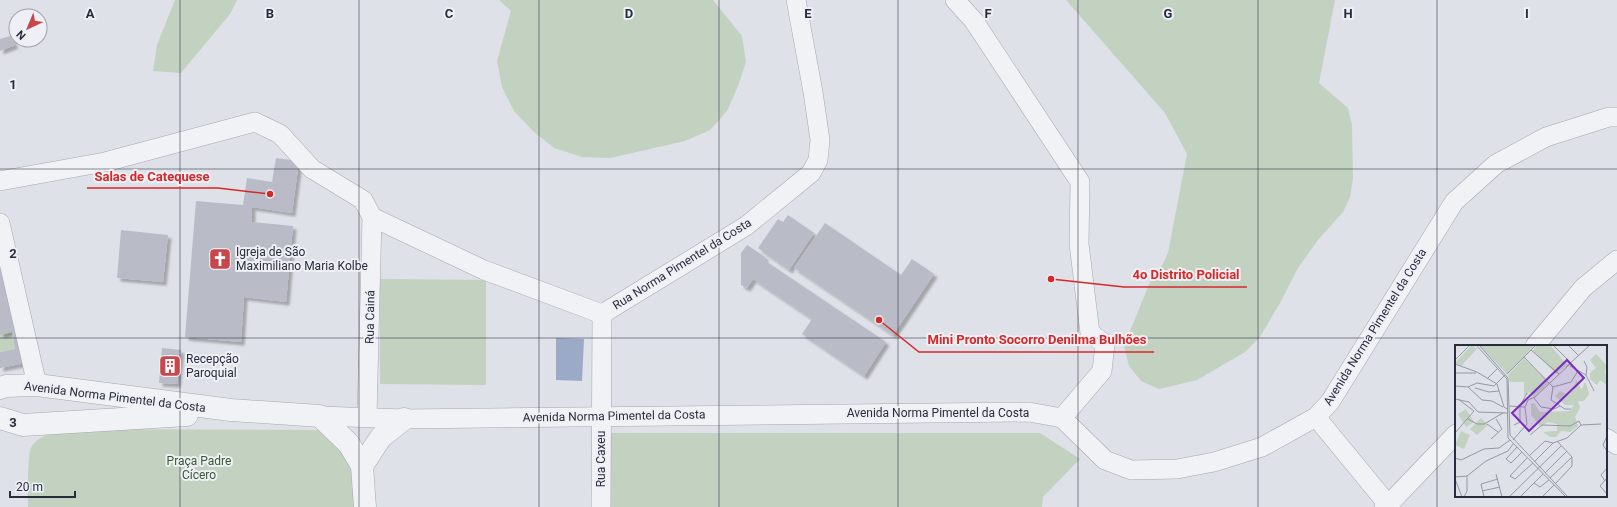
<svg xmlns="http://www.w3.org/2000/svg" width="1617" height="507" font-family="Roboto,sans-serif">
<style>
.green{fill:#c2d1c0}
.water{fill:#9aaac7}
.building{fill:#b9bcc7;filter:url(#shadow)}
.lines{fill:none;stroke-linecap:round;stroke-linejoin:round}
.minor-casing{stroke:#a4a7b1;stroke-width:20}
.tertiary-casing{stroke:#a4a7b1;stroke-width:23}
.minor{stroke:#f1f2f6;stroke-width:19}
.tertiary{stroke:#f1f2f6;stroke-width:22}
.grid{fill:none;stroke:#282d3e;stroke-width:1;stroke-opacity:0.55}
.labels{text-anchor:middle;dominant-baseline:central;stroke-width:4;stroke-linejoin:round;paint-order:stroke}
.poi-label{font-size:12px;fill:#282d3e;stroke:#eef0f5;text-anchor:start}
.street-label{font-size:12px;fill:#282d3e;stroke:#eef0f5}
.park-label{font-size:12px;fill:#385936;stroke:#eef0f5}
.inset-road{fill:none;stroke:#9599a3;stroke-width:1}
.view{fill:#7b2cbf;fill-opacity:0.15;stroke:#7b2cbf;stroke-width:2}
.inset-edge{fill:none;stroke:#282d3e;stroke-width:2}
.grid-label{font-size:13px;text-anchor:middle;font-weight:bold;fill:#282d3e;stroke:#eef0f5;stroke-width:4;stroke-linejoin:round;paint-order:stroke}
.leader{fill:none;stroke:#d62828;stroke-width:1.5}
.callout-dot{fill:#d62828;stroke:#eef0f5;stroke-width:1.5}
.callout-label{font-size:13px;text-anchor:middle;font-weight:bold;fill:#d62828;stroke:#eef0f5;stroke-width:4;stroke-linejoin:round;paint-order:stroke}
</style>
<defs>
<filter id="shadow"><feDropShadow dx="3.5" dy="3.5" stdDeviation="1" flood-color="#0004"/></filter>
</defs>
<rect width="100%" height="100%" fill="#dee1e7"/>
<g class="green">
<path d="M175,0H237L230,14L181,73L153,71L157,45Z"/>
<path d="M499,0H713L742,36L746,62L738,86L727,111L710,130L685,141L610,158L582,157L554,148L533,131L514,111L502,87L497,61L511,11Z"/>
<path d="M1066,0H1335L1319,83L1348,108L1352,125L1353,178L1350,197L1343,212L1318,240L1298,268L1281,301L1260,337L1245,352L1197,380L1159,389L1141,381L1129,366L1124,346L1154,272L1162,266L1168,253L1187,154L1165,113Z"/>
<path d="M380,279L486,280V385L380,384Z"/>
<path d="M12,332L15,349L0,352V335Z"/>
<path d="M62,429L342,430L371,507H28C28,495 27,458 31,448C36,437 52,433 62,429Z"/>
<path d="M611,433H1040L1080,459L1043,497L1042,507H611Z"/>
</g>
<path class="water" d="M556,338L584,339L582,381L556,380Z"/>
<g class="building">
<path d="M10,36L15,45L0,51V39Z"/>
<path d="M276,158L299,161L292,213L252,207V222L293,226L286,302L244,297L241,342L185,337L196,201L243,205L247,178L272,182Z"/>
<path d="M788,215L814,233L789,270L758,248L778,219L783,222Z"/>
<path d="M825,223L901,275L912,259L934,274L893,335L794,268Z"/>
<path d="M121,230L168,235L163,282L117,278Z"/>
<path d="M0,233L26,356L20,364L0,368V352L15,349L12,332L0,335Z"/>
<path d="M747,245L765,257L764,260L886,342L864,376L802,334L812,319L753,279L747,288L741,285V253Z"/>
<path d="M162,348L181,350L177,384L159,383Z"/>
</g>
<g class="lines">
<g class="minor-casing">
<g id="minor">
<path d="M955,0L974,21L1080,182L1079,244L1090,333L1105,344L1102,371L1062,418"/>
<path d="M0,181L105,162L255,122L280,134L312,169L363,200L372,217L367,417"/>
<path d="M372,217L484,270L602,314"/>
<path d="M0,223L37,385"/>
<path d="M602,314L746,226L811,173L818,160L820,140L813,92L796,0"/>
<path d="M1535,346L1583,288L1617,260"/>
<path d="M320,416L404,419L1029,412L1062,418L1105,460L1131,470L1177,469L1214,462L1262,447L1316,417L1330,402L1454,202L1496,164L1546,137L1609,117H1617"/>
<path d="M1316,417L1390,507"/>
<path d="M1606,438L1617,445"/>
<path d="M601,507L602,314"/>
<path d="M1384,507L1388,505L1456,434"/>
</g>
</g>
<g class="tertiary-casing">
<g id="tertiary">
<path d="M0,388L6,386L37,385L231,410L320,416L349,444L362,466L365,507"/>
<path d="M0,418L23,425L187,415"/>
<path d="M362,466L381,437L404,419"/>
</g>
</g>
<use href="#minor" class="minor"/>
<use href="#tertiary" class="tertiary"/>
</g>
<path class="grid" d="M180,0V507M359,0V507M539,0V507M719,0V507M898,0V507M1078,0V507M1258,0V507M1437,0V507M0,169H1617M0,338H1617"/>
<defs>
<g id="church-square" transform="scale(1.15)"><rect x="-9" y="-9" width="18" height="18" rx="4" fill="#c9474a" stroke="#eef0f5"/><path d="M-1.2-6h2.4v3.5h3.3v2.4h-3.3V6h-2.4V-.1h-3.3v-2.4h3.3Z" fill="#fff"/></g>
<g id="building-square" transform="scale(1.15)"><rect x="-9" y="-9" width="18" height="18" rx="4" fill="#c9474a" stroke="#eef0f5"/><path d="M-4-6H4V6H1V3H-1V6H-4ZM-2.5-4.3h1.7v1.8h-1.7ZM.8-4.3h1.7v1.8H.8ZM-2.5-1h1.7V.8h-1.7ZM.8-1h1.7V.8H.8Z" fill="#fff"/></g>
</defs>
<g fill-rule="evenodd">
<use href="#church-square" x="220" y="259"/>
<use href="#building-square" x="170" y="366"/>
</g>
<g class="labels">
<g class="poi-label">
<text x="236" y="252">Igreja de São<tspan x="236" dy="14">Maximiliano Maria Kolbe</tspan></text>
<text x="186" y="359">Recepção<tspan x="186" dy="14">Paroquial</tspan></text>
</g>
<g class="street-label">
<text transform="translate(682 264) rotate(-32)">Rua Norma Pimentel da Costa</text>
<text transform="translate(370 317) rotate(-89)">Rua Cainá</text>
<text transform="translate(1375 327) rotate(-58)">Avenida Norma Pimentel da Costa</text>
<text transform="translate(115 397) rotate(7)">Avenida Norma Pimentel da Costa</text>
<text x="938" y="413">Avenida Norma Pimentel da Costa</text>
<text transform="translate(614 416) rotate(-1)">Avenida Norma Pimentel da Costa</text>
<text transform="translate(601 459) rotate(-90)">Rua Caxeu</text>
</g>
<g class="park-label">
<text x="199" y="461">Praça Padre<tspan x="199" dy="14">Cícero</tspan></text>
</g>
</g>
<g transform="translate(1455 345)">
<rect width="152" height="152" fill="#dee1e7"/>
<path d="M17,0L22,4L6,21L0,18ZM24,0H80L52,29ZM82,0H95L112,20L101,29L78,6ZM141,9L152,21L150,26L152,40L145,35L142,40L135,34V28L141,23L135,15ZM69,13L94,38L79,52L75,47L69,51V37H55L53,30ZM121,35L127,45L129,38H131L134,49L129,56H123L125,63L120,72L123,81L115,87L106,86L101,92H95L88,87L102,86V79L93,77L86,82L76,70V59L79,58L85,67L115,66L119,60H110L100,51L105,46L112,49L119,45ZM11,64L19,77L11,82L3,69ZM26,73L33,80L22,90L15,84ZM6,86L15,90L9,104L0,100Z" fill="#c2d1c0"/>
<path class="inset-road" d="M21,0L52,34L53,93L111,152M24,0L53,33L55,90L113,152M98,0L116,18M113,0L124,11M76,5L104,29M69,12L98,42M0,15L15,0M129,16L132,22L131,30L139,46M0,19L22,27L42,39L49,62L52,64M115,21L131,30M111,22L135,0M0,28H21M52,29L81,0M32,34L43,23M0,41L13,42L27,55L37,56L48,62M13,42L22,38L39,41L50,30M98,42L96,55L110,64H116M98,42L116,37L123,26M20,43L34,47L44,46M79,53L86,62L99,64L105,61M0,54L14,57L23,67L52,68M3,54L19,66M54,61L70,62M13,74L22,79H29L48,68M32,79L43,87M59,80L65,77V61L72,48M0,88L19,66M75,90L87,80L115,81L124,76L126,80M152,91L148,100L152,106M36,94L47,84L41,74M58,95L72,79L70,62L73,55L80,52L116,18M62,102L51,114L56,118L67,107M74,111L90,96L98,98M0,113L6,115L29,104L44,103L55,95M72,113L55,131L60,134L78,118M79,117L98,98L112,93L126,80L146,79M90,128L112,106M41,129L47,152M0,132L12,131L31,116L53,106L58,99M95,133L117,112M152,133L145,141L152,149M0,134L7,152M150,136L146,130L152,123M79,138L85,142L94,135M100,139L117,121V112L102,96M27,146L45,142M9,152L12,146V131M29,152L26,139L43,134M54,152L106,101M65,152L88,129M87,152L99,140"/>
<path class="view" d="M112,15L129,33L74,86L57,68Z"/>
<rect width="152" height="152" class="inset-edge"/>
</g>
<g class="grid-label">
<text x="90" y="18">A</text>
<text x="270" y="18">B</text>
<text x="449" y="18">C</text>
<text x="629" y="18">D</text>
<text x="808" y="18">E</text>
<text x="988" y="18">F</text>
<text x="1168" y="18">G</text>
<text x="1348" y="18">H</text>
<text x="1527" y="18">I</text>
<text x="13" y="89">1</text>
<text x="13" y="258">2</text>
<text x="13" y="427">3</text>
</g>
<path class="leader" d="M270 194L218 188H87M1051 279L1124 287H1247M879 320L919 352H1154"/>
<g class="callout-dot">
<circle cx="270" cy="194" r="4"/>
<circle cx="1051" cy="279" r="4"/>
<circle cx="879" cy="320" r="4"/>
</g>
<g class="callout-label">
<text x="152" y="181">Salas de Catequese</text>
<text x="1186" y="279">4o Distrito Policial</text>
<text x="1037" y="344">Mini Pronto Socorro Denilma Bulhões</text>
</g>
<g transform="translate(28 28) rotate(224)"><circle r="19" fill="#eef0f5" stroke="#9fa2ac"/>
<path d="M0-3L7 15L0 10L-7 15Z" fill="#c9474a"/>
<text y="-6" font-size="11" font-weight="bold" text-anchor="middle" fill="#282d3e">N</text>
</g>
<path d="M10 491v6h65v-6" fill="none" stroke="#282d3e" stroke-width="2"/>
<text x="16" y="491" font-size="12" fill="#282d3e" stroke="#eef0f5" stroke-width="3" paint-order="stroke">20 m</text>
</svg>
